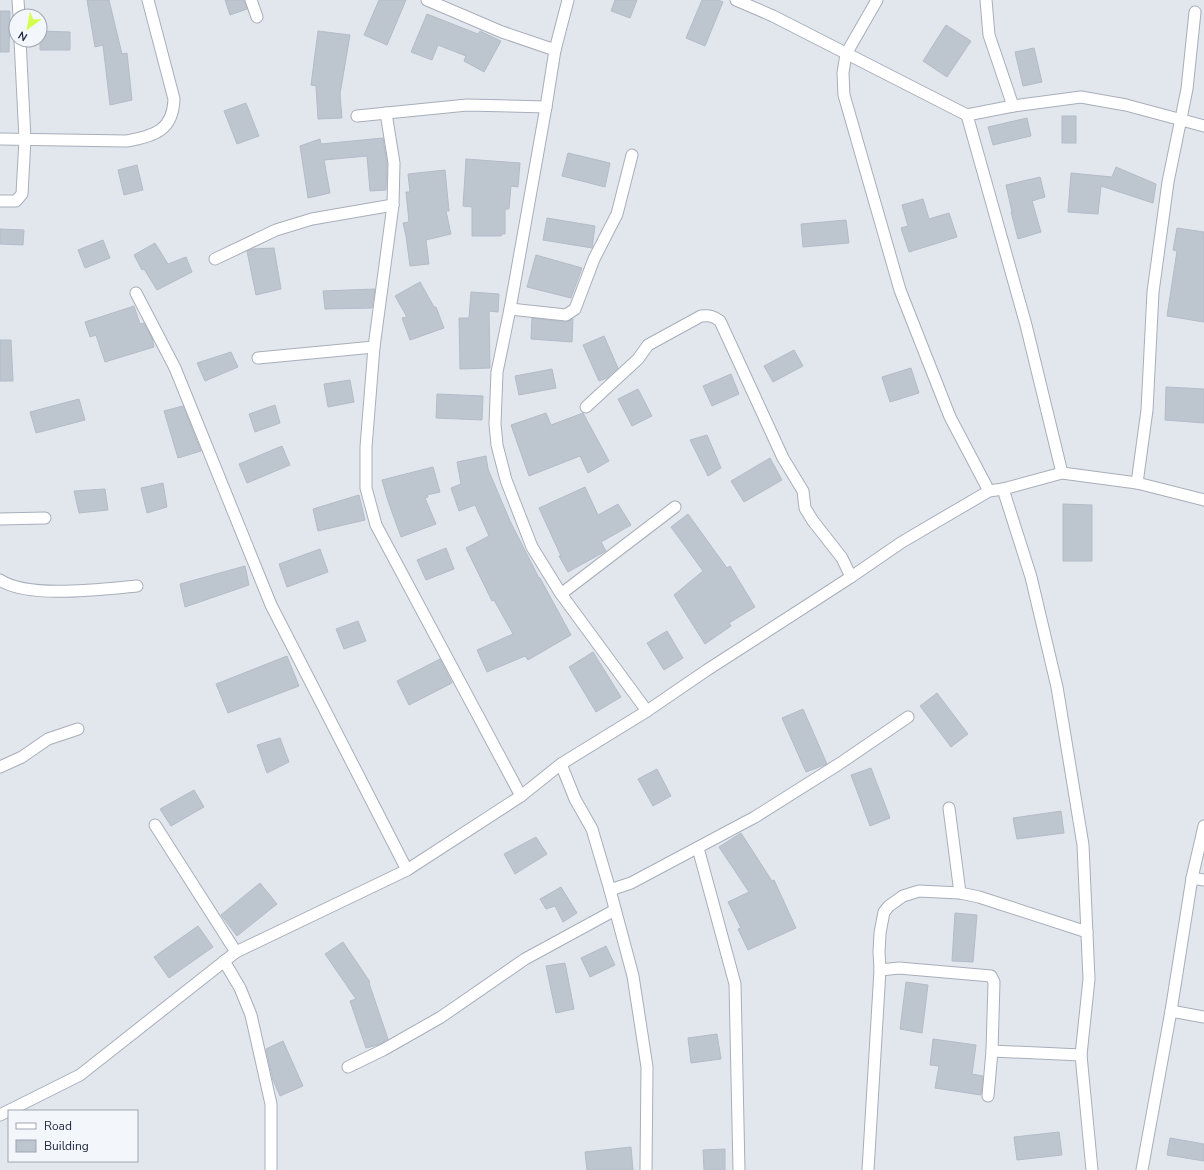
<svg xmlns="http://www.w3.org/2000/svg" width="1204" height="1170" font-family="'Nunito Sans',sans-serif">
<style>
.building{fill:#bdc5cf;stroke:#b4bcc8}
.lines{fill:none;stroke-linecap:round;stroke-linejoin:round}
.minor-casing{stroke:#a8aeba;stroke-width:13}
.minor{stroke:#fff;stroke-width:11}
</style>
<rect width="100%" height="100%" fill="#e2e7ee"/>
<g class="building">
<path d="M87,0H109L122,54L127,53L132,100L110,105L103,45L95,47Z"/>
<path d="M225,0H244L247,9L230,15Z"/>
<path d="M379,0H406L387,45L364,35Z"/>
<path d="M615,0H637L630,18L611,11Z"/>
<path d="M702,0H718L723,2L705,46L686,38Z"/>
<path d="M0,11H10L9,52H0Z"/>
<path d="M427,14L478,34L480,31L501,41L484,72L464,61L466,56L438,45L432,60L411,52Z"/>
<path d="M946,25L971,41L947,77L923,61Z"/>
<path d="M40,31L70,32V50H40Z"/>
<path d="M318,31L350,35L340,94L342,118L318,119L316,86L311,85Z"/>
<path d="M1034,48L1042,82L1023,86L1015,52Z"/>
<path d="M246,103L259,136L237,144L224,111Z"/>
<rect x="1062" y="116" width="14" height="27"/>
<path d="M1027,118L1031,136L993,145L988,127Z"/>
<path d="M383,138L387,163L386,190L370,191L367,156L324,160L330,193L308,198L300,146L320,139L321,144Z"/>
<path d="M568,153L610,163L605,187L562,176Z"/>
<path d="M466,159L520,163L518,187L511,186L509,209H505V234H502L501,236H472V207L463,206Z"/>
<path d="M137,165L143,190L124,195L118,170Z"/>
<path d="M1116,167L1156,184L1153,203L1101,186L1098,214L1068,212L1071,173L1112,177Z"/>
<path d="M445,170L449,211H446L451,234L426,240L429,264L410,266L406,236L403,223L409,222L406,192H410L408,174Z"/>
<path d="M1040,177L1045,197L1032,201L1041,232L1018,239L1011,212H1012L1006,185Z"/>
<path d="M923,199L929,219L949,213L957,237L909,252L901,228L908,226L902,205Z"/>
<path d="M547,218L595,226L592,248L543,240Z"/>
<path d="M846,220L849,243L803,247L801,224Z"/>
<path d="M1177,228L1204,232V322L1167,316L1177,251L1173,250Z"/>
<path d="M0,229L24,230L23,245L0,244Z"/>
<path d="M103,240L110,258L85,268L78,250Z"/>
<path d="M155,243L168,264L186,257L192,272L157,290L144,269L142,270L134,255Z"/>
<path d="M274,248L281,289L256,295L247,251L252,249Z"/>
<path d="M536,255L582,268L571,298L527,287Z"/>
<path d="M420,282L434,307H436L444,328L410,340L402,318L407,317L395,296Z"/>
<path d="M375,289L372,308L325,309L323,291Z"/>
<path d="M471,292L499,294L498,312L489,311L490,368L460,369L459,318H469Z"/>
<path d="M134,306L140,324L144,323L152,338L154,347L105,362L96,335L90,337L85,322Z"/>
<path d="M532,318L565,322L573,319L572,342L531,339Z"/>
<path d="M604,336L618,368L607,378L599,381L583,345Z"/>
<path d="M0,340H11L13,381H0Z"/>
<path d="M794,350L803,366L773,382L764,366Z"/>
<path d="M231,352L238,367L205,381L197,363Z"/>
<path d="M911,368L919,393L890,402L882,377Z"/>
<path d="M552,369L556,388L519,395L515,376Z"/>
<path d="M731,374L739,394L712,406L703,386Z"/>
<path d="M350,380L354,402L328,407L324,384Z"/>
<path d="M1166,387L1204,389V423L1165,420Z"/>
<path d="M638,389L652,416L632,426L618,399Z"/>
<path d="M437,394L483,396L482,420L436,418Z"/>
<path d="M79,399L85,420L36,433L30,412Z"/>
<path d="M275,405L280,423L255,432L249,414Z"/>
<path d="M183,406L201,451L178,458L164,411Z"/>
<path d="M546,413L551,425L583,413L609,461L588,473L580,456L529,476L511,425Z"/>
<path d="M707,435L721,468L708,476L690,440Z"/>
<path d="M282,446L290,465L247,483L239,464Z"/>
<path d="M486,456L488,469L510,521L539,578H540L571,635L528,660L525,656L487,672L477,650L513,634L494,600L492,601L466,548L489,536L475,505L459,511L451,488L461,484L457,462Z"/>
<path d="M770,458L782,480L744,502L731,481Z"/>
<path d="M433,467L440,492L427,495L428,497L425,498L436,524L401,537L388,501L382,480Z"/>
<path d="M163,483L167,507L147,513L141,488Z"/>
<path d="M585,487L598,515L618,504L631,525L601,542L606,551L604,552L568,572L559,556H561L539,508Z"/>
<path d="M105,489L108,510L79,513L74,491Z"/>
<path d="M359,495L365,520L318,531L313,509Z"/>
<path d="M1063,504L1092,505V561H1063Z"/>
<path d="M688,514L727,568L730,566L755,607L729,623L731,626L705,644L674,595L703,571L671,527Z"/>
<path d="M446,548L454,569L426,580L417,560Z"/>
<path d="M320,549L328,572L287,587L279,564Z"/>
<path d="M245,566L249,585L185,607L180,584Z"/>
<path d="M358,621L366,641L344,649L336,629Z"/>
<path d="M667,631L683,658L664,670L647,643Z"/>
<path d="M593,652L621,697L596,712L569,667Z"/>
<path d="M287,656L299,686L228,713L216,684Z"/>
<path d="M440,659L452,683L409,705L397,681Z"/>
<path d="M937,693L968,734L951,747L920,706Z"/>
<path d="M803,709L827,764L806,772L782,718Z"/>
<path d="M280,738L289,762L267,773L257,745Z"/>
<path d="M871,768L890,818L870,826L851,775Z"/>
<path d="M657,769L671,796L653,806L638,779Z"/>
<path d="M194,790L204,807L171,826L160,809Z"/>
<path d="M1061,811L1064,833L1017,839L1013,818Z"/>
<path d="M741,833L772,881L774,880L796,928L748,950L738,929L741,928L728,902L749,892L719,847Z"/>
<path d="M536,837L547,854L515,874L504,854Z"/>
<path d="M260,883L277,904L237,936L221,915Z"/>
<path d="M561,887L577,913L563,922L555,906L546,909L540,899Z"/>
<path d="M955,913L977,915L973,962L952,961Z"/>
<path d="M198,926L213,947L169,978L154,957Z"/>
<path d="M343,942L370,982L369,983L388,1039L378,1045L366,1048L350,1001L356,999L325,954Z"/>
<path d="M606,946L615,965L590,977L581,958Z"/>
<path d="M565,963L574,1009L556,1013L546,966Z"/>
<path d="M906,982L928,985L922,1033L900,1029Z"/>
<path d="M717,1034L721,1059L691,1063L688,1038Z"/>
<path d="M933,1039L976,1045L972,1074L983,1076L981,1095L935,1088L939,1066L930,1065Z"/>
<path d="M283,1041L303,1086L280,1096L273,1080L266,1049Z"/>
<path d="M1059,1132L1062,1155L1017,1160L1014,1137Z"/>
<path d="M1170,1138L1204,1144V1161L1167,1155Z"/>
<path d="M631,1147L633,1170H587L585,1152Z"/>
<path d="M725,1149V1170H704L703,1150Z"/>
</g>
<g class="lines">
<g class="minor-casing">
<g id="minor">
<path d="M18,0L19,16"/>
<path d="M251,0L257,17"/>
<path d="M427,0L502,32L555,50"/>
<path d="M568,0L555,50L546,107L510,309L497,372L495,424L497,445L506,480L532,547L561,594L647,711"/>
<path d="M736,0L773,16L967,115L1013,106L1081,97L1126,105L1204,126"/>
<path d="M877,0L846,54L843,73L844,95L900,290L950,417L989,491"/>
<path d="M986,0L989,35L1013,106"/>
<path d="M386,113L394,163L393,205L374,347L366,447V488L376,525L521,796"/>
<path d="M967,115L1026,325L1062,473"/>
<path d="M357,116L467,105L546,107"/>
<path d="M0,139L127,141C155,136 173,130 174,99L148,0"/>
<path d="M0,201H16L22,194L25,139L20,40"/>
<path d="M215,259L276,230L312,219L393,205"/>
<path d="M136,293L175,368L271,605L407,870"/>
<path d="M510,309L566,315L575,309L594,259L617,214L632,155"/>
<path d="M258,358L374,347"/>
<path d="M586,407L638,359L648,345L701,316C709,315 713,316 720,321L783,458L803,491L805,508L813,521L842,558L851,577"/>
<path d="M1137,483L1147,410L1153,292L1168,182L1187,89L1195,12"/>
<path d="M1003,489L1031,577L1057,687L1083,845L1089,979L1081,1055L1092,1170"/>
<path d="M0,519L45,518"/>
<path d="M0,580C29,599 103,589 137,586"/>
<path d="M561,594L675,507"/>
<path d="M561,764L575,799L592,829L610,890L633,976L647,1067L646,1170"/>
<path d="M0,767L22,757L48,739L78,729"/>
<path d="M949,808L960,893"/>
<path d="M155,825L236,952"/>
<path d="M698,848L735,984L739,1170"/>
<path d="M1192,878L1204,880"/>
<path d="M610,890L631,883L755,817L839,764L908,717"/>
<path d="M224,961L240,988L251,1015L271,1104V1170"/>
<path d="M880,970L899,968L991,976L994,982L992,1051L988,1096"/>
<path d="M1171,1011L1204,1017"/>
<path d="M992,1051L1081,1055"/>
<path d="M348,1067L383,1050L441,1017L525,959L615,910"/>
<path d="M0,1115L80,1075L236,952L407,870L521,796L561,764L647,711L707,670L851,577L902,542L989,491L1003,489L1062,473L1137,483L1204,500"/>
<path d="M868,1170L880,970L879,952L880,933L884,912L889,906L903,896L919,891L960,893L979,897L1087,932"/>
<path d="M1142,1170L1171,1011L1192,878L1204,826"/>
</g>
</g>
<use href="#minor" class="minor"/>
</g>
<rect x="8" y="1110" width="130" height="52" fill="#f3f6fa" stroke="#9fa4b0"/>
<rect x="16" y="1123" width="20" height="6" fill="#ffffff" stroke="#9fa4b0"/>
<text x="44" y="1130" font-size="12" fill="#202941">Road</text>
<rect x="16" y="1140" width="20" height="12" fill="#bdc5cf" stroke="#9fa4b0"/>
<text x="44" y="1150" font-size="12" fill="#202941">Building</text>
<g transform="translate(28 28) rotate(212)"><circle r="19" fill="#f3f6fa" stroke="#9fa4b0"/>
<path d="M0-3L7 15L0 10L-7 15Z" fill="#d4ff4f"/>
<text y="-6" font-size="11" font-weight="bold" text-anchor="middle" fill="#202941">N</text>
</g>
</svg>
